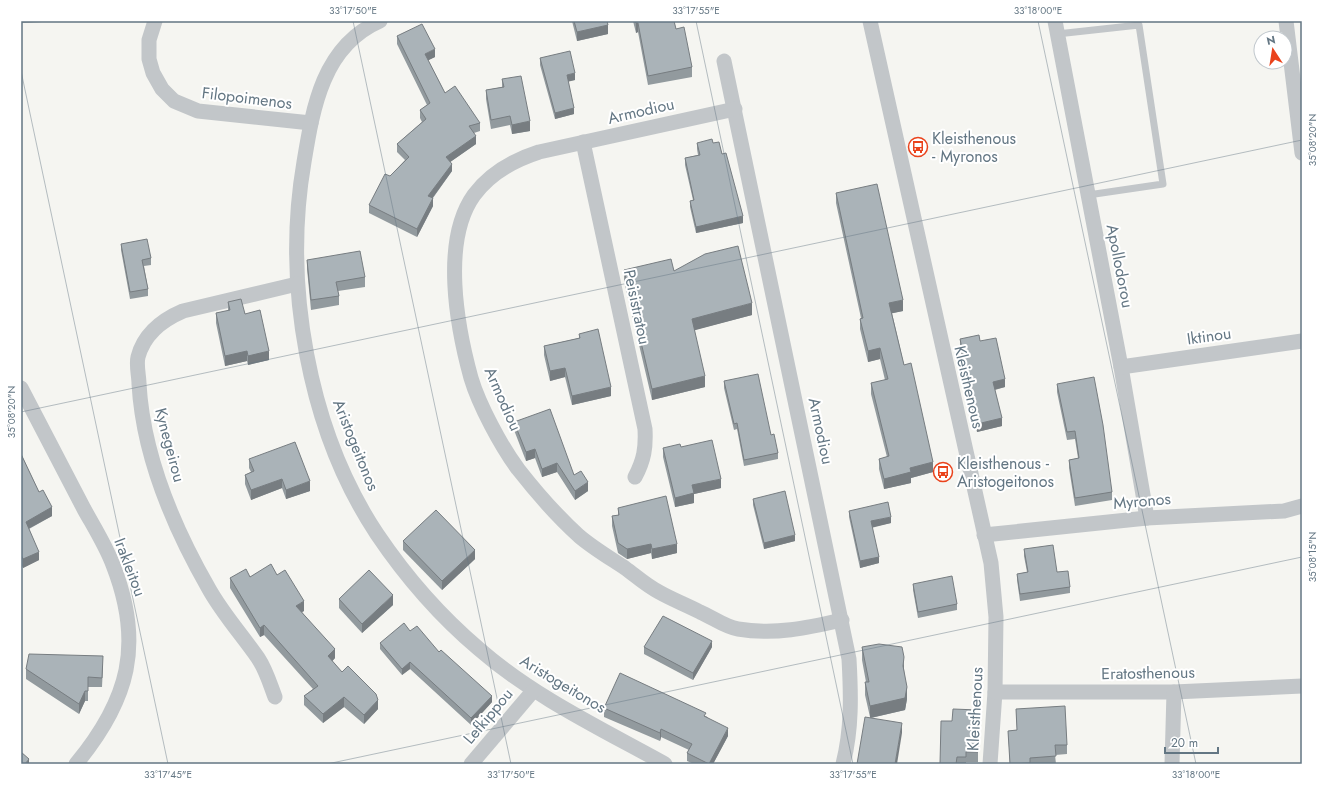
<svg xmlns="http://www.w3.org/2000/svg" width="1323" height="785" font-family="Jost,sans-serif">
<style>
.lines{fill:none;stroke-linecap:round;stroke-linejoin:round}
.lane{stroke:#c2c6c9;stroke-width:7}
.street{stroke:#c2c6c9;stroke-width:15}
.wall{fill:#929a9e}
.shaded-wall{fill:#777d81}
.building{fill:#aab3b8;stroke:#777d81}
.ticks{fill:none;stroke:#637683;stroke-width:1;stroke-opacity:0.45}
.labels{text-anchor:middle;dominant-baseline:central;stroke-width:4;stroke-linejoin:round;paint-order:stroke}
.street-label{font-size:16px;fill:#637683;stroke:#fff}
.poi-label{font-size:16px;fill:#637683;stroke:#fff;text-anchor:start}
.neatline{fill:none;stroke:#637683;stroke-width:1.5}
.ticks-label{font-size:10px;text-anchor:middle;fill:#637683}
</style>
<rect width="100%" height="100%" fill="#f5f5f1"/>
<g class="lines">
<path class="lane" d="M1057,34L1139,25L1163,184L1088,195"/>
<g class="street">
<path d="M155,21L149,40V59L153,73L162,89L174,101L198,111L311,123"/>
<path d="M380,21C323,46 313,107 304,162C283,284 308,430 377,534C406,577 440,616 479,649C534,697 602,729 665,764"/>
<path d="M870,21L991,563L996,617L995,692L990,764"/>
<path d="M1055,21L1121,367L1147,518"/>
<path d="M1286,21L1302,153"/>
<path d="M724,61L849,659C851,694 852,729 843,764"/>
<path d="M735,109L539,152C514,160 491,172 474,195C441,241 457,327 471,378C479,405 501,446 518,469C536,492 557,516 579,536C593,548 610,558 625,568C636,576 647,586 659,592C673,600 687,605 700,612C712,617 725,627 738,629C775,635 807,628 842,620"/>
<path d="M583,142L645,429C646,448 644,460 635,477"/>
<path d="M1121,367L1302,341"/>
<path d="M21,388C42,428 63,468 84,509C94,527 106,546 113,565C144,644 129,700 76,764"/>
<path d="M984,535L1147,518L1284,511L1302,506"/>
<path d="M995,692H1174L1302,686"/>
<path d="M275,697C270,684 266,670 258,658C242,635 223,614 209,589C174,528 143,455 139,384C139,376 136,365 138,357C144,334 162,320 183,311L297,284"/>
<path d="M471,764L533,691"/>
<path d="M1172,764L1174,692"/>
</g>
</g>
<g class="wall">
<path d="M21,21H42V22L21,23Z"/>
<path d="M572,21H607L608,34L577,41Z"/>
<path d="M633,21H674L676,29L692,67V77L648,85L638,32L636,33Z"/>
<path d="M397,36L435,57L428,60L445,93L480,123V131L474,133L476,144L450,162L452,171L433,198V206L417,237L369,213V205L390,176L405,160L397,152V144L422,122L420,118V110L427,105L397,44Z"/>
<path d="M540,58L575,80L568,81L574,114L555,119L540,65Z"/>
<path d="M502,79L530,131L512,134L510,125L491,129L486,99V90L502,87Z"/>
<path d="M697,143H713L722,154L743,223L696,233L690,207V201L693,200L685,165V158L698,155L697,149Z"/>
<path d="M836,193L903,311L892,313L904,365L933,472L911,478V483L884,489L879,469V459L887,457L871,394V383L885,380L880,359L868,362L860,329V319L861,318L836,203Z"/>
<path d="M121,244L151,258V265L144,266L148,289V296L130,299L121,250Z"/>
<path d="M307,260L365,277V287L338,291L339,296V305L311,310L307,269Z"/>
<path d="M624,270L674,271L752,315L694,330L705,387L652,400L624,281Z"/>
<path d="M228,302L245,314L269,360L248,365L247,361L225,366L216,323V313L228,311Z"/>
<path d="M579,334L611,396L572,405L565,377L550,381L544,355V346L579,338Z"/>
<path d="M960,339L980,341L1005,387L995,390L1002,426L977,432L972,412V403L960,348Z"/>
<path d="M724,381L771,435L778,453V459L744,466L737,429L734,430L724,388Z"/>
<path d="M1057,384L1112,492V500L1075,506L1069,468V460L1078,458L1075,439L1067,440L1057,392Z"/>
<path d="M514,422L574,475L588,491L575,500L557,472L542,477L535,458L526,461L514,430Z"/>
<path d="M681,447L721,488L694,494V503L675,507L663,457V448Z"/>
<path d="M21,454L39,492L52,516L29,529L39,560L23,568L21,564Z"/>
<path d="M249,459L310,491L286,499L282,488L251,500L245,484V475L251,472L249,468Z"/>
<path d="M753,499L795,541L764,549L753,505Z"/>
<path d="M618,508L677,553L652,559L651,553L627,559L618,553L612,526V516L618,515Z"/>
<path d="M849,511L891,523L872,527L879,563L860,568L849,517Z"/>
<path d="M403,541L475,559L442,590L403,550Z"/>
<path d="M1024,549L1057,572L1070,587V593L1020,601L1017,580V574L1027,572L1024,556Z"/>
<path d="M277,575L304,611L302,612L335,658L332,661L342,672L378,709L364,724L344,707L323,723L304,705V696L313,689L264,635L260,637L230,588V578Z"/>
<path d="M913,584L957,604V610L918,618L913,590Z"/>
<path d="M339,599L393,605L362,633L339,608Z"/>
<path d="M410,631L439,652L492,702L471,725L410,669L402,675L380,649V643Z"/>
<path d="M644,647H712L693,680L644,654Z"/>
<path d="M862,647L904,669L907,699L905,710L871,718L902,733L870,717L865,695V682H866L862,660Z"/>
<path d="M103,666L102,687H88V701H85L79,714L26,679V669Z"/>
<path d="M604,708L706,716L728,736L713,764H694L687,761V753L689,750L661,737L660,741L604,717Z"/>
<path d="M1016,709L1067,745V754L1055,755L1056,764H1010L1008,731L1017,730Z"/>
<path d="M978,710V762H966V764H940L952,721Z"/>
</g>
<g class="shaded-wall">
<path d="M636,23H638V32L636,33Z"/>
<path d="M608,25V34L577,41V32Z"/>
<path d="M435,49V57L425,62V54Z"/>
<path d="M575,73V80L567,82V75Z"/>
<path d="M574,108V114L555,119V113Z"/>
<path d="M530,121V131L512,134V125Z"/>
<path d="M476,136V144L446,165V157Z"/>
<path d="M452,164V171L428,204V196Z"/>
<path d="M433,198V206L417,237V229Z"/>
<path d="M743,216V223L696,233V227Z"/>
<path d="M903,300V311L889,314V303Z"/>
<path d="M752,303V315L692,331V319Z"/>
<path d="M880,348V359L868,362V351Z"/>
<path d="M247,351V361L225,366V356Z"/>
<path d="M269,351V360L248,365V356Z"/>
<path d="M565,368V377L550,381V371Z"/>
<path d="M705,376V387L652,400V389Z"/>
<path d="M1005,379V387L993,390V382Z"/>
<path d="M611,387V396L572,405V396Z"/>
<path d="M1002,418V426L977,432V424Z"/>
<path d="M535,449V458L526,461V452Z"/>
<path d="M933,462V472L911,478V483L884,489V479L910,468Z"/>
<path d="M557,463V472L542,477V469Z"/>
<path d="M282,479V488L251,500V490Z"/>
<path d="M721,479V488L694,494V503L675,507V498L692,485Z"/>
<path d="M310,481V491L286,499V490Z"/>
<path d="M588,482V491L575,500V491Z"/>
<path d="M52,507V516L26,530V522Z"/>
<path d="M891,517V523L871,528V521Z"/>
<path d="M795,535V541L764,549V543Z"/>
<path d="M651,544V553L627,559V549Z"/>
<path d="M677,544V553L652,559V549Z"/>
<path d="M475,550V559L442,590V581Z"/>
<path d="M39,552V560L23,568V559Z"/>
<path d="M879,557V563L860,568V561Z"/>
<path d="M393,595V605L362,633V624Z"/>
<path d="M304,601V611L296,615V606Z"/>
<path d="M264,625V635L260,637V628Z"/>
<path d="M22,630V639L21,640V632Z"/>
<path d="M712,641V647L693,680V673Z"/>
<path d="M335,649V658L328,666V656Z"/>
<path d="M904,657V669L903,678V666Z"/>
<path d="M410,662V669L402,675V669Z"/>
<path d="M907,687V699L905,710L870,718V706Z"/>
<path d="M85,691V701L79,714V704Z"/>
<path d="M492,696V702L471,725V718Z"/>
<path d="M344,697V707L323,723V714Z"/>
<path d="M378,700V709L364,724V715Z"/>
<path d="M902,723V733L897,764H895Z"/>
<path d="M728,728V736L713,764H709Z"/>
<path d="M661,729V737L660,741V733Z"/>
<path d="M29,759V764H25Z"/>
</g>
<g class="building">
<path d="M574,21H607L608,25L577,32Z"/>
<path d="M635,21H674L676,29L684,27L692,67L648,76L638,23H636Z"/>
<path d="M422,24L435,49L425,54L445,93L455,86L480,123L469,126L476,136L446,157L452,164L428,196L433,198L417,229L369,205L385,174L390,176L409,157L397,144L426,119L420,110L430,103L397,36Z"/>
<path d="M570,51L575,73L567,75L574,108L555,113L540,58Z"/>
<path d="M521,76L530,121L512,125L510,116L491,120L486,90L504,87L502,79Z"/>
<path d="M712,139L713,143L719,142L722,154L726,153L743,216L696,227L690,201L694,200L685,158L700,155L697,143Z"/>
<path d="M877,184L903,300L889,303L904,365L911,363L933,462L910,468L911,472L884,479L879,459L889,456L871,383L888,379L880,348L868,351L860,319L863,318L836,193Z"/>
<path d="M147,239L151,258L142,260L148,289L130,292L121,244Z"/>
<path d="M738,246L752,303L692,319L705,376L652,389L624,270L671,259L674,271L705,254Z"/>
<path d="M360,251L365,277L336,282L339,296L311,300L307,260Z"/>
<path d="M241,299L245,314L260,310L269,351L248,356L247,351L225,356L216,313L230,310L228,302Z"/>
<path d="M598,329L611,387L572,396L565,368L550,371L544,346L580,338L579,334Z"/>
<path d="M979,335L980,341L996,338L1005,379L993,382L1002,418L977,424L972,403H974L960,339Z"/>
<path d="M758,374L771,435L774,434L778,453L744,460L737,423L734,424L724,381Z"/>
<path d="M1094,377L1103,425L1112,492L1075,498L1069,460L1079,458L1075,431L1067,432L1057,384Z"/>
<path d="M550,409L574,475L581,471L588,482L575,491L557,463L542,469L535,449L526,452L514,422Z"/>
<path d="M712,440L721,479L692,485L694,493L675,498L663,448L680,444L681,447Z"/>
<path d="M295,442L310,481L286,490L282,479L251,490L245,475L254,471L249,459Z"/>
<path d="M21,454L39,492L43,490L52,507L26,522L39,552L23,559L21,555Z"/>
<path d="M785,491L795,535L764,543L753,499Z"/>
<path d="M666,496L677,544L652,549L651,544L627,549L618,543L612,516L619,515L618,508Z"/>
<path d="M888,502L891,517L871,521L879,557L860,561L849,511Z"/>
<path d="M436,510L475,550L442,581L403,541Z"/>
<path d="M1053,545L1057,572L1068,571L1070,587L1020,594L1017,574L1028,572L1024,549Z"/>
<path d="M271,564L277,575L285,570L304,601L296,606L335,649L328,656L342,672L348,666L376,694L378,700L364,715L344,697L323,714L304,696L318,686L264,625L260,628L230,578L246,569L250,577Z"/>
<path d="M369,570L393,595L362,624L339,599Z"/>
<path d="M952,576L957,604L918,612L913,584Z"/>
<path d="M663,616L712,641L693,673L644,647Z"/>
<path d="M404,623L410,631L417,626L439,652L441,650L492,696L471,718L410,662L402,669L380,643Z"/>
<path d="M879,644L902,647L904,657L903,666L907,687L905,698L870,706L865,682H869L862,647Z"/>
<path d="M29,654L103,656L102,678L88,677V691H85L79,704L26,669Z"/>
<path d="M620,673L706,713L704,716L728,728L709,764L687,753L692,744L661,729L660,733L604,708Z"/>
<path d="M1065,706L1067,745H1055L1056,756L1030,758V763L1010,764L1008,731L1017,730L1016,709Z"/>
<path d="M953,709L978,710V752H966V757H957L956,764H940L941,721H952Z"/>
<path d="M865,717L902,723L895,764H857Z"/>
<path d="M21,752L29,759L25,764H21Z"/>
</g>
<path class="ticks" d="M353,21L511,764M696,21L853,764M1038,21L1196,764M21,71L168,764M21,412L1302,140M327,764L1302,557"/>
<defs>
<g id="bus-ring" transform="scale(1)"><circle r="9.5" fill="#fff" stroke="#ea431c" stroke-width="1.5"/><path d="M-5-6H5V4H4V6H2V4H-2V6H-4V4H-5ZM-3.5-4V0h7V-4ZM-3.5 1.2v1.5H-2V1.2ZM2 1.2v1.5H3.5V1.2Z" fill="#ea431c"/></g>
</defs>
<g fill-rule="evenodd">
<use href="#bus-ring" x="918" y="147"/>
<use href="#bus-ring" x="943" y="472"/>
</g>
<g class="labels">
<g class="street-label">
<text transform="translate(247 98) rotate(7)">Filopoimenos</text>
<text transform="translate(641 111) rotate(-13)">Armodiou</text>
<text transform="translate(1120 266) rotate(79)">Apollodorou</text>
<text transform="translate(637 307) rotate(78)">Peisistratou</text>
<text transform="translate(1209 336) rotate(-8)">Iktinou</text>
<text transform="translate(969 387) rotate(77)">Kleisthenous</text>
<text transform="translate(503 399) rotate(66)">Armodiou</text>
<text transform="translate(821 431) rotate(78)">Armodiou</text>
<text transform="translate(170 445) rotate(75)">Kynegeirou</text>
<text transform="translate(356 445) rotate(68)">Aristogeitonos</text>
<text transform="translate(1142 501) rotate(-5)">Myronos</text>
<text transform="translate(130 567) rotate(69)">Irakleitou</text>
<text transform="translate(1148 673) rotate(-1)">Eratosthenous</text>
<text transform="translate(563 684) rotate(31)">Aristogeitonos</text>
<text transform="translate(975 709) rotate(-87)">Kleisthenous</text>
<text transform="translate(488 716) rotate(-50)">Lefkippou</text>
</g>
<g class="poi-label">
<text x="932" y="138">Kleisthenous<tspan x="932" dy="18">- Myronos</tspan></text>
<text x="957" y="463">Kleisthenous -<tspan x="957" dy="18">Aristogeitonos</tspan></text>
</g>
</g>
<rect width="1323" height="785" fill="none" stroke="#ffffff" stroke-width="44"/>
<g transform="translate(1273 50) rotate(348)"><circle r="19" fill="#ffffff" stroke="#c1c8cd"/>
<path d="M0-3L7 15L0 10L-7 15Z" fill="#ea431c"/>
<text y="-6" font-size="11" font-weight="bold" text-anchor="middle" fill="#637683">N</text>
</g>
<path d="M1165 747v6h53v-6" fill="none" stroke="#637683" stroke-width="2"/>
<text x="1171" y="747" font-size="12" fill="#637683" stroke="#ffffff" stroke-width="3" paint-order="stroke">20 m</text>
<rect x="22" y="22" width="1279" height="741" class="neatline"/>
<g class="ticks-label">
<text x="353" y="14">33°17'50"E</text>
<text x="696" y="14">33°17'55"E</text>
<text x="1038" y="14">33°18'00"E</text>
<text transform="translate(1312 140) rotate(-90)" y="4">35°08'20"N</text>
<text transform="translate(11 412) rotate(-90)" y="4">35°08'20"N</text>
<text transform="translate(1312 557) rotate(-90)" y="4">35°08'15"N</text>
<text x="168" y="778">33°17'45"E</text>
<text x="511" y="778">33°17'50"E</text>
<text x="853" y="778">33°17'55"E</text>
<text x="1196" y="778">33°18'00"E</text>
</g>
</svg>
